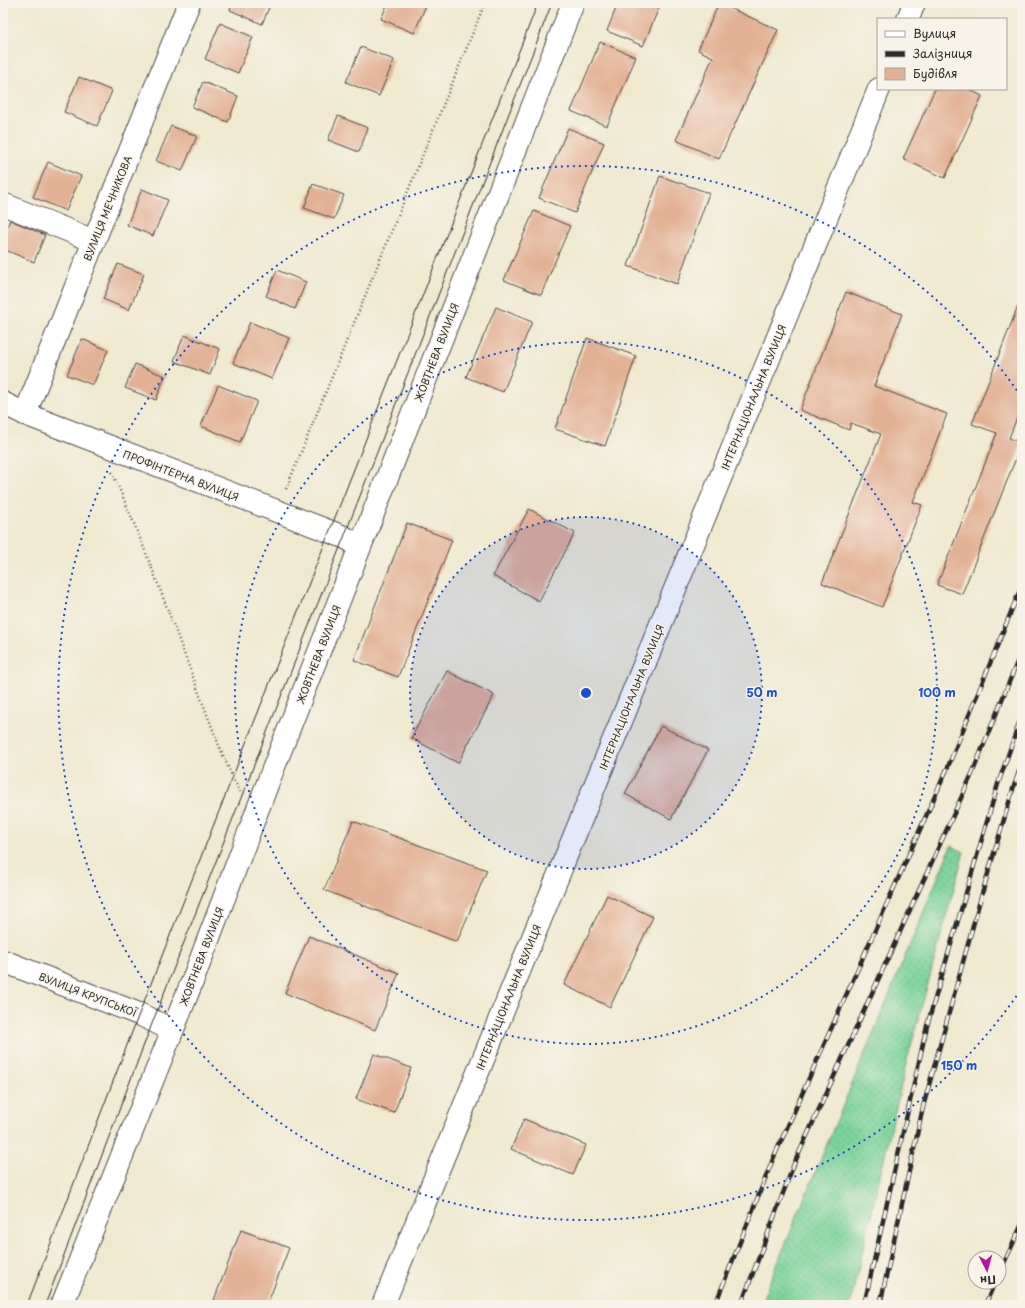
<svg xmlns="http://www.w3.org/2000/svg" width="1025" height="1308" font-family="'Playpen Sans',sans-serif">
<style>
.grass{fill:url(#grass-dots);stroke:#547f62}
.building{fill:#e2b195}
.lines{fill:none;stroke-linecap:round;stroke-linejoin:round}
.street-casing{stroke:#484844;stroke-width:24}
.secondary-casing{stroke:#484844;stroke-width:24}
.path{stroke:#484844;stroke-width:2.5;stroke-dasharray:1 3;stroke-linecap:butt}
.street{stroke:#fff;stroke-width:22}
.secondary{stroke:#fff;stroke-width:22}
.tram{stroke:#2b2b2b;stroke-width:1}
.rail-casing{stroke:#2b2b2b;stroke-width:4.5}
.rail{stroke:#f7f3e8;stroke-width:3;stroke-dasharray:9;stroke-linecap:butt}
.ring{fill:none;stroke:#1d4ed8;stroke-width:2;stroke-dasharray:2 4}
.labels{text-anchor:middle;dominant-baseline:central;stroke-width:3;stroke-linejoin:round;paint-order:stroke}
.street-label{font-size:10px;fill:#2b2b2b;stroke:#f7f3e8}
.centre{fill:#1d4ed8;stroke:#f7f3e8;stroke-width:2}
.ring-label{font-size:12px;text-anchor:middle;font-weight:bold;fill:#1d4ed8;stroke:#f7f3e8;stroke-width:3;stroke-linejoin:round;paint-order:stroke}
</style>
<defs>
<pattern id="grass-dots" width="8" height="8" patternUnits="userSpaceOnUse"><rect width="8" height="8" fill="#7cd398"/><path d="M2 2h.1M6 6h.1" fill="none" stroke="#6bb583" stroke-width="1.8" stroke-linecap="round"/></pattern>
</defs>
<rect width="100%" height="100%" fill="#f7f3e8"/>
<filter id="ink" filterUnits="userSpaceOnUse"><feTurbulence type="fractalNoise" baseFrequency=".025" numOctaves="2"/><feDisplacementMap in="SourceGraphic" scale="8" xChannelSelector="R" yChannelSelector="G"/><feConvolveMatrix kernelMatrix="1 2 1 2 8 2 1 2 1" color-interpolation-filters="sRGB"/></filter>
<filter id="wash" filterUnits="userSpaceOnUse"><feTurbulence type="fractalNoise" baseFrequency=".012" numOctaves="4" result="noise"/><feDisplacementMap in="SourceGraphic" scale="16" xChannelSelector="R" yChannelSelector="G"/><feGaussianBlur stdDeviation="0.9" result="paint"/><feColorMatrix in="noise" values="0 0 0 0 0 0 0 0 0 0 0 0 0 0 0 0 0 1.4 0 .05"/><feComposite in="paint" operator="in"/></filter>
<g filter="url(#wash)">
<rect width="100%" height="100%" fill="#efe9cf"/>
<path class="grass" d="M951,846L964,852L907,1060L850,1305H760Z"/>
<g id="blocks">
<g class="building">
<path d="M232,3H271L262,24L230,10Z"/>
<path d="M388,3H427L414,33L381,19Z"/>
<path d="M618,3H661L643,46L607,31Z"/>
<path d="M719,3L778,30L719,159L676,140L713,57L698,50Z"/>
<path d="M220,23L253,37L238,73L205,59Z"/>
<path d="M600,42L636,57L607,126L571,111Z"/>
<path d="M361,47L394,60L379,96L346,82Z"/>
<path d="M79,77L112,91L97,126L64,112Z"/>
<path d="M203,82L238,96L228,122L192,107Z"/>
<path d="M935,89H968L982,96L945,178L903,159Z"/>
<path d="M338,116L368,128L359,152L328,140Z"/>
<path d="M171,126L197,136L182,171L156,161Z"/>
<path d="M568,128L604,143L575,213L539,198Z"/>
<path d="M48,162L81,176L66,211L33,197Z"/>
<path d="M660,176L709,193L677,284L628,266Z"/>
<path d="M313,184L344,195L334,219L304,208Z"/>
<path d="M142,189L168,200L153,236L127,225Z"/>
<path d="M534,211L570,226L541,295L504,280Z"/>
<path d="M10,220L45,235L34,262L3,249V237Z"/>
<path d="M118,264L144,274L129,310L103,299Z"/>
<path d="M277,270L306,282L295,309L266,296Z"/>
<path d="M846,292L902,314L874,386L947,414L913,502L922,505L882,607L822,583L881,434L851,423L849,430L800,410Z"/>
<path d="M1022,296V405L1009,438L1022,443L962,594L937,585L997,433L972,424Z"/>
<path d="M496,307L532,322L503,392L466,377Z"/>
<path d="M250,322L289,338L272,379L233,363Z"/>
<path d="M184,335L220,349L210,375L174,361Z"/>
<path d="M587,338L636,356L605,446L555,429Z"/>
<path d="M82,339L108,350L93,385L67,375Z"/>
<path d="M135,364L165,376L156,400L125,388Z"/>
<path d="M218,385L257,401L240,442L201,426Z"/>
<path d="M529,509L575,533L539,601L493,576Z"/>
<path d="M407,523L452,540L398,677L354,660Z"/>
<path d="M447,671L494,695L458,763L411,738Z"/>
<path d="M661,726L708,750L671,819L625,794Z"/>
<path d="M353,821L487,870L457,942L324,890Z"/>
<path d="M607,895L653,917L610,1007L564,985Z"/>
<path d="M309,936L399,973L375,1030L285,993Z"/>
<path d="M374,1054L411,1068L394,1113L356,1099Z"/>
<path d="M524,1119L586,1145L573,1175L511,1149Z"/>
<path d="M241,1230L289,1248L267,1305H226L214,1300Z"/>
</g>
</g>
</g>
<g filter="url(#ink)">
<use href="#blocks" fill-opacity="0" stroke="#484844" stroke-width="1"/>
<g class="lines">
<g class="street-casing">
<g id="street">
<path d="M3,204L94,241"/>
<path d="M3,403L25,414L344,537L360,546"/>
<path d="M25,414L189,3"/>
<path d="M3,961L139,1014L172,1030"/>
<path d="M62,1305L194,977L270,777L573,3"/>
</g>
</g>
<g class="secondary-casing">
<g id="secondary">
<path d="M908,19L914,3"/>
<path d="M383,1305L879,89"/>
</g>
</g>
<g class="path">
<path d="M112,472C142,539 167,608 193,677C208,716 221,755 240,792"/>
<path d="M286,489L485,3"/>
</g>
<use href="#street" class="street"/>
<use href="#secondary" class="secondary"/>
<g class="tram">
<path d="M27,1305L139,1014L538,3"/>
<path d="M45,1305L153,1021L344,537L552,3"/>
</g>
<g class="rail-casing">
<g id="rail">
<path d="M999,1274L1022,1224"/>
<path d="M715,1305L773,1159L947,769L1022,585"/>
<path d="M741,1305L794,1164L972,774L1022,650"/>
<path d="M864,1305L927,1026L998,784L1022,715"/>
<path d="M880,1305L923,1107L979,904L1013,789L1022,763"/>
<path d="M985,1305L995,1282"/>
</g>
</g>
<use href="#rail" class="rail"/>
</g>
</g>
<circle cx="586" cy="693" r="176" fill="#1d4ed8" fill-opacity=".12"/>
<g class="ring">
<circle cx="586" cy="693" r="176"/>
<circle cx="586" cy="693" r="351"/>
<path d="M1020 991A527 527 0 1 1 1020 395"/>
</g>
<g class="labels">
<g class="street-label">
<text transform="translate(107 208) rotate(-68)">ВУЛИЦЯ МЕЧНИКОВА</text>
<text transform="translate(436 352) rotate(-69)">ЖОВТНЕВА ВУЛИЦЯ</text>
<text transform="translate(753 397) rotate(-68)">ІНТЕРНАЦІОНАЛЬНА ВУЛИЦЯ</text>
<text transform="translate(181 475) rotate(21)">ПРОФІНТЕРНА ВУЛИЦЯ</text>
<text transform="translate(318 654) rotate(-69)">ЖОВТНЕВА ВУЛИЦЯ</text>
<text transform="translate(631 697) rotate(-68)">ІНТЕРНАЦІОНАЛЬНА ВУЛИЦЯ</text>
<text transform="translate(201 956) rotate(-69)">ЖОВТНЕВА ВУЛИЦЯ</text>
<text transform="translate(88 994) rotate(21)">ВУЛИЦЯ КРУПСЬКОЇ</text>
<text transform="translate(508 997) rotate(-68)">ІНТЕРНАЦІОНАЛЬНА ВУЛИЦЯ</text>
</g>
</g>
<circle cx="586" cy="693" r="6" class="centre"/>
<g class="ring-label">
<text x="762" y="697">50 m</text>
<text x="937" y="697">100 m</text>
<text x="959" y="1070">150 m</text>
</g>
<rect width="1025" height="1308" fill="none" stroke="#f7f3e8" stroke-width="16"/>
<rect x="877" y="18" width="130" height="72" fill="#f7f3e8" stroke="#a5a39c"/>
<rect x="885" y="31" width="20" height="6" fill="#ffffff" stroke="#a5a39c"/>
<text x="913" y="38" font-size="12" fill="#2b2b2b">Вулиця</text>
<rect x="885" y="51" width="20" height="6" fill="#2b2b2b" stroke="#a5a39c"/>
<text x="913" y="58" font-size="12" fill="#2b2b2b">Залізниця</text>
<rect x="885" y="68" width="20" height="12" fill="#e2b195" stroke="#a5a39c"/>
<text x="913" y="78" font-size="12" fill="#2b2b2b">Будівля</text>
<g transform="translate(987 1270) rotate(174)"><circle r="19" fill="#f7f3e8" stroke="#a5a39c"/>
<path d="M0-3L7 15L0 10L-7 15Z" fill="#b5179e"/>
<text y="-6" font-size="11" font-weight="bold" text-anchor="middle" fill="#2b2b2b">Пн</text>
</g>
</svg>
